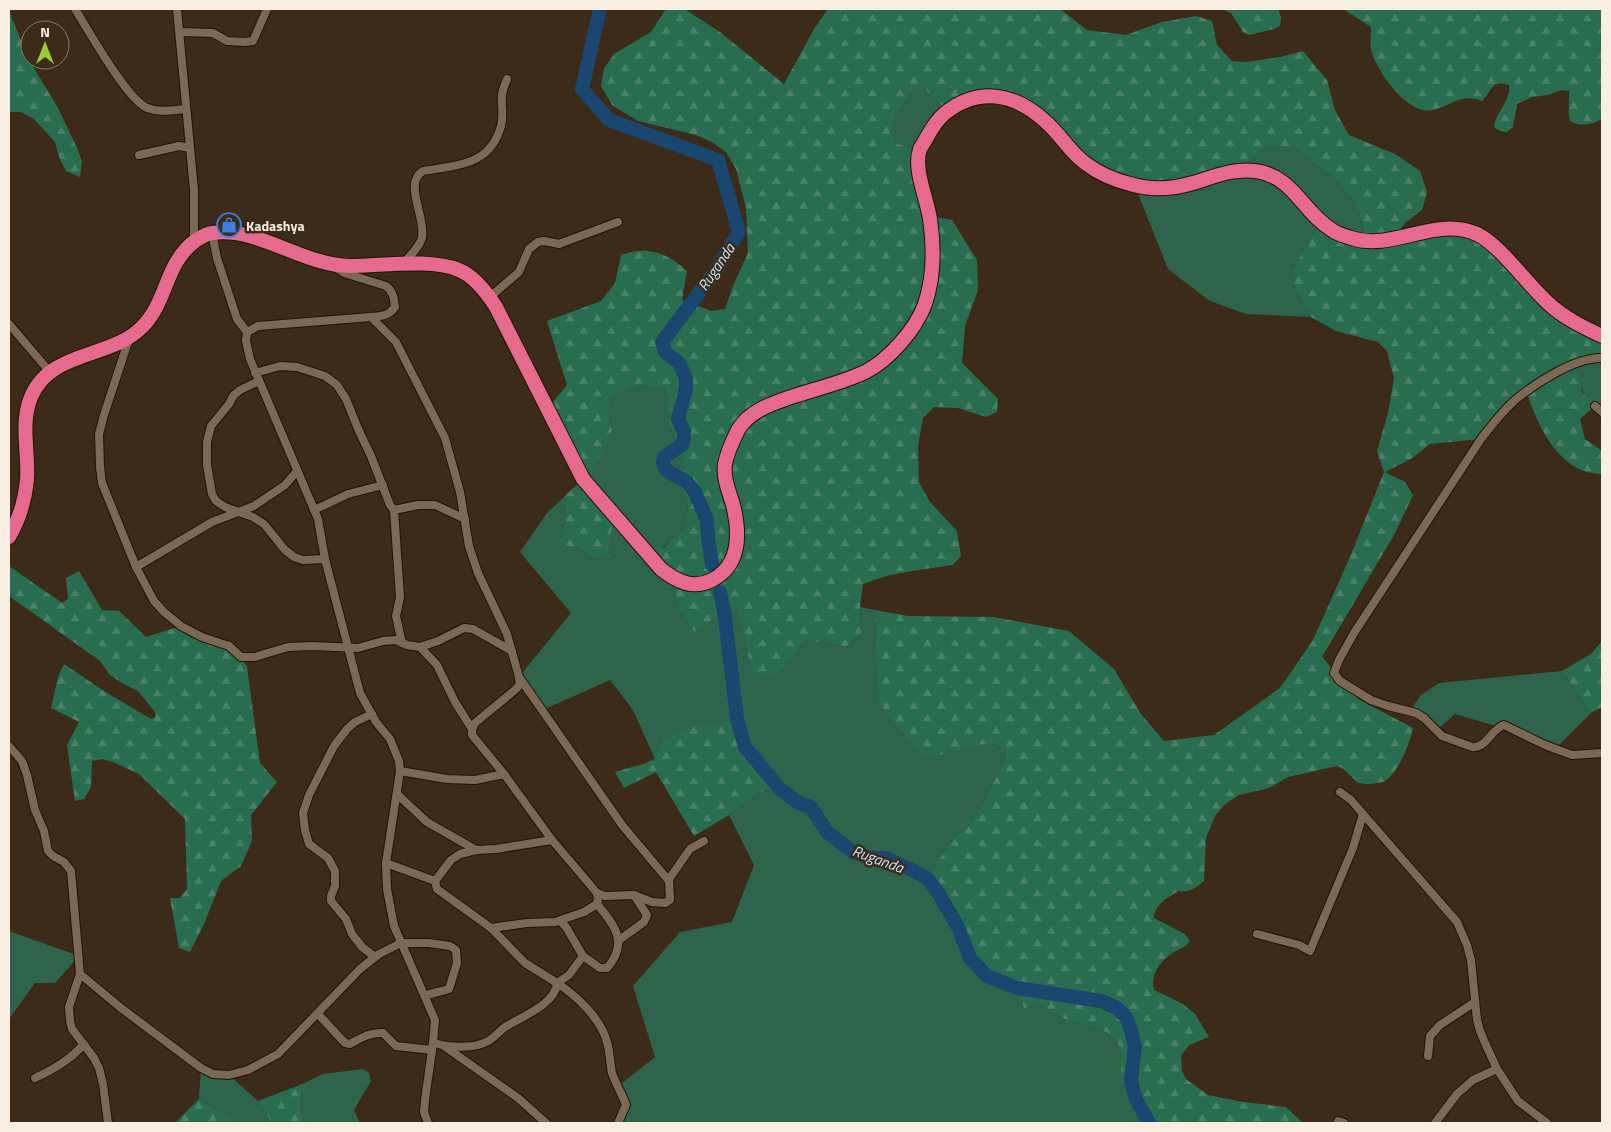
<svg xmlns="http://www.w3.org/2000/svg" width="1611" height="1132" font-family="'Titillium Web',sans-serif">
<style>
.green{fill:#2e644c}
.forest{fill:url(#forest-firs)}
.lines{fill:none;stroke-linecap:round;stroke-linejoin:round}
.river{stroke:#19476f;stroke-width:14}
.street-casing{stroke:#221403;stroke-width:10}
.highway-casing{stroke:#221403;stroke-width:16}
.street{stroke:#7c6955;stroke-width:8}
.highway{stroke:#e6698e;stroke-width:14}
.labels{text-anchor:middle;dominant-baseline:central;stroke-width:5;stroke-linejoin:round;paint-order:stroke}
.poi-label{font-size:14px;font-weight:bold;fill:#f8eee2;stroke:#3c2b19;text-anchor:start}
.water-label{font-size:15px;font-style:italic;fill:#c6e1fb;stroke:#3c2b19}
</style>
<defs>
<pattern id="forest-firs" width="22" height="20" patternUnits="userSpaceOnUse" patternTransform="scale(1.25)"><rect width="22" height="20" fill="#296d50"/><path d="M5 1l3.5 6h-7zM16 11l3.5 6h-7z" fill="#498269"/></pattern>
</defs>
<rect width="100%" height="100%" fill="#3c2b19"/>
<g class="green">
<path d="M914,89H925L947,111L919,151L896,143L891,132L897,113Z"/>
<path d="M1267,146H1292L1334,178L1356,204L1367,243L1320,221L1292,271L1295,290L1311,317L1246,314L1210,301L1168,269L1135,186L1240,170Z"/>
<path d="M1602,358V412C1580,396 1581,389 1577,363Z"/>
<path d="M652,386L664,388L669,400V426L684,463L681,488L688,507L684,529L671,539L663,548H643L673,579L677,606L694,632L736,603L751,669L782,670L805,641L828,643L846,647L861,634L860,607L875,610L877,701L977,745L992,744L1006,749L1005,760L982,804L969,825L953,838L928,880L939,894L958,927L970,958L987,976L1017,988L1038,1004L1062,1018L1106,1032L1119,1044L1121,1061V1082L1136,1099L1149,1123H618L625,1111L617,1087L655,1057L633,986L680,932L732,922L754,865L729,815L762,791L779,789L745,747L737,719L662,740L655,759L633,710L610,680L543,710L519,677L571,613L520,552L547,513L565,496L566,524L576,546L593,558L583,479L612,430L608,408L612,396L628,387Z"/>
<path d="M1562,671L1591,713L1555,749L1499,727L1455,714L1436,731L1410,711L1421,695L1439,683Z"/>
<path d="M9,931L79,956L55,983H35L9,1019Z"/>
<path d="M201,1068L229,1075L258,1101L272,1123H240L199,1099Z"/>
<path d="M363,1069L369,1073L371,1081L354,1110L360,1123H305C300,1110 301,1097 302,1084L323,1074Z"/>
</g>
<g class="forest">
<path d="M666,9H684L689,12L720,32L784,84L814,29L828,9H1060L1087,30L1126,35L1162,22L1196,16L1212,21L1217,45L1232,61L1246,62L1280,57L1303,51L1327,80L1335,110L1349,135L1395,154L1420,171L1427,192L1422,210L1405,223L1394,238L1467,230L1548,303L1602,336V358L1577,364L1582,392L1595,406L1580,419L1585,439L1602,451V474C1560,474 1538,427 1527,393L1481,439L1430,444L1411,459L1385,472L1405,482L1413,495L1394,535L1322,657L1358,699L1413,728C1409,744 1399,774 1383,782C1380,783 1375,783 1371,784C1368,784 1363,784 1359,783C1351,778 1347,769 1337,766L1288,777L1269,788L1239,795L1225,804L1215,816L1206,838L1204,881C1195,888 1190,893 1178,891C1167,899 1155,903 1154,918L1185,934L1190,941C1185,948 1181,948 1174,952C1160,961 1150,974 1154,990L1183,1004L1195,1014L1209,1037L1189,1045L1181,1056L1182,1071L1186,1079L1208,1095L1243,1102L1286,1107L1303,1123H1149L1136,1099L1121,1082V1061L1119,1044L1106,1032L1062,1018L1038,1004L1024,1008L1017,988L987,976L970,958L958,927L939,894L928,879L953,838L969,825L982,804L1005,760L1006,749L992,744L977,745L931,757L920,754L877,701L875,610L908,616L993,617L1069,631L1114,669L1141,714L1164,741L1214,735L1280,688L1313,640L1350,557L1384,472L1377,451L1388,413L1394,378L1387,351L1378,342L1336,331L1311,317L1295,290L1292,271L1320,221L1367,242L1356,204L1334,178L1292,146H1267L1240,170L1191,184L1112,179L1006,97L947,111L925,89H914L897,113L891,132L896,143L919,151L930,216L952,220L977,260L978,290L965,326L962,363L998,399L997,412L986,417L958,408L934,407L923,418L918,446L919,482L930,502L957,531L961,556L953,565L911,571L886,576L863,584L860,607L861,634L846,647L828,643L805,641L782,670L765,677L751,669L736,604L694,632L677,606L673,579L643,548H664L671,539L684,529L688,507L681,488L684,463L669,425V400L664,388C641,385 632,385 612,396L608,408L612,430L601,457L583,479L613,513L609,557L593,558L576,546H558L566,524L565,496L583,479L547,409L567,385L547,321L601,301L615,283L621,255C646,245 668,253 687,271L682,300L711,311L725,309L733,286L748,253L746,208L736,169L726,152L712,142L696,135L638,121L612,105L601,86L604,69L614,54L651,32Z"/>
<path d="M1221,9H1278L1281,17L1280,26L1274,29L1249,35L1243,32L1231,13Z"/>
<path d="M1343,9H1602V119C1593,125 1579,127 1570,121C1567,111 1570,101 1569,91L1561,90L1548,95L1532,97L1517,104L1513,127L1507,132L1500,131L1494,127C1496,111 1511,102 1509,85C1491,79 1492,91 1482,101C1461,93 1452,105 1434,110C1409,117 1377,72 1371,50C1370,43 1371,34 1371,27Z"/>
<path d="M9,11L29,60L58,108L77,148L82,161L80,177L66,171L59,157L55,142L34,119L21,112H9Z"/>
<path d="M9,566L62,603L68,599L66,578L79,571L102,610L119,611L146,637L181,626C205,636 234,643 247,667L260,763L277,782L251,815L252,841L241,866L221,881L204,924L190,952L179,948L170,898H180L187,889L185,819L139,774L113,762L102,759L92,761L91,787L84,799L75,801L67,745L79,722L51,708L58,677L64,664L104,691L151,719L155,717V712L138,691L122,683L110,675L100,661L9,596Z"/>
<path d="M1602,641V707L1591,713L1562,671L1591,654Z"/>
<path d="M737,719L745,747L780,789L762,791L729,815L694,836L656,772L624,788L615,772L643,764L655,759L662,740L689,727Z"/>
<path d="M302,1084C301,1097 300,1110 305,1123H272L258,1101Z"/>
<path d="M199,1099L240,1123H175Z"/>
</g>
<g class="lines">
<g class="river">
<path d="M600,9L582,89L609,120L718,160L739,232L715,272L662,342L665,352L679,363L686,378V389L678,419L684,432L683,444L664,457L663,463L666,470L687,482L695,492L707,520L708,538L712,565"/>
<path d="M720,592L725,617L737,719L745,747L780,789L799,803L811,807L827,832L853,852L868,857L888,859L912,870L928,879L939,894L958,927L970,958L987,976L1017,988L1101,1001L1117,1008L1126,1017L1131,1031L1135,1047L1131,1080L1133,1089L1136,1099L1149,1123"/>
</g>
<g class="street-casing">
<g id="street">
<path d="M75,9C89,31 126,98 147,108C160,113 173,110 186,109"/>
<path d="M177,9L194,190V242"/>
<path d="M180,32L213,33L227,41L245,42L253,41L267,9"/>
<path d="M139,155L179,146L190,148"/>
<path d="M212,233L217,258L237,319L247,332"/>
<path d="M403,263C410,256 419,248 422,238C426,217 403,183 423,171C457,165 490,166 501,126C504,115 501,105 502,94C503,89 505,84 507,79"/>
<path d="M335,267L344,273L386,286C393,291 394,298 395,307C389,316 381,316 371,317L258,326L247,332L246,341L250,359L318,519L325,559L360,693L376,722L390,739L399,761L400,771L386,863L387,889L394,926L435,1020L433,1043L425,1100L424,1112L428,1123"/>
<path d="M490,297L519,272L529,249L538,242L544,241L559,244L618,222"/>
<path d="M371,317L396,342L445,438L460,492L469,546L478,573L507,634L519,677L520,684L516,689L475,723L472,729V735L504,774L552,840L597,893L598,899L597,904L584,912L555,922L527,923L491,928"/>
<path d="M9,324L50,372"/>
<path d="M129,339L104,415L99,434L100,467L102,483L136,567L154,601L164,612L181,626L202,637L229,646L241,657H255L288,647L312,646L358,648L383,641L396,640L407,645L420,647L438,641L464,628L473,629L512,651"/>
<path d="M1602,358C1575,357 1534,384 1514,401C1501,413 1491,426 1481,439L1354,633L1339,660L1334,673L1340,681L1371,700L1388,706L1416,713L1424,718L1442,736L1472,747C1486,749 1491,729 1504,725L1545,745L1572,755L1602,753"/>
<path d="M255,373L280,366L297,367L325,376L337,385L346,399L359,431L371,456L390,505L394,510L418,505H435L465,519"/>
<path d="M259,381L240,390L233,396L229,404L211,426L207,442V465L212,494L216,501L225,507L253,517L264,524L285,550L294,557L303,560L325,559"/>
<path d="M1595,406L1602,412"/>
<path d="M314,510L348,494L383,485"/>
<path d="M394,510L400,597L396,616L402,643"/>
<path d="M136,567L212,522L254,506L285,485L297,471"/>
<path d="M420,647L437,665L455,702L472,729"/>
<path d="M519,677L622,825L669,881"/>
<path d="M372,714L355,722L347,729L334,746L309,795L303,813L305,830L309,844L328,858L335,871V886L331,896V901L346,919L352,934L362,947L375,957"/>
<path d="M9,746L22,761L27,775L35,810L44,831L48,851L53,856L64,862L71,871L80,974L69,1007L70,1021L72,1029L94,1058L99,1068L103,1084L108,1123"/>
<path d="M400,771L447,779L475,780L504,774"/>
<path d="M1340,792L1351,800L1363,814L1457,922L1467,945L1471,960L1477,1020L1480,1031L1485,1043L1497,1069L1518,1101L1547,1123"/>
<path d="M397,794L427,822L476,850"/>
<path d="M386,863L435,881L451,860L460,854L476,850L496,849L552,840"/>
<path d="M597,893L605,896L634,895L652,902L665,903L670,900L669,879L690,849L704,841"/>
<path d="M597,904C615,926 629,943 607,968H600L583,956L569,975L557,983C577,996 601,1019 607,1042C610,1052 610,1063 612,1073C616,1084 622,1094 626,1105L618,1123"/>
<path d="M560,921L566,927L583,956"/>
<path d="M1257,934L1299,945L1310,951L1353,848L1363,814"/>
<path d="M618,941L644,922L647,915L634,895"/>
<path d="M80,974L121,1008L201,1068L213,1074L229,1075L248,1070L278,1054L360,969L379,954L401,943H429L450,946L456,950L457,963L449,989C441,992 433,992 425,996"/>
<path d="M318,1014L345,1043L350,1044C361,1038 370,1032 383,1033L396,1046L432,1050"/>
<path d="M433,1043C448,1047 469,1049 484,1043C493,1040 498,1032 505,1027C521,1017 556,1004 557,983L525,963L491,928L437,889L435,881"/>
<path d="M444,1046L518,1098L546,1123"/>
<path d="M1428,1056L1430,1036L1440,1025L1475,1002"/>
<path d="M35,1078C54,1069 70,1060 84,1044"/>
<path d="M1338,1121L1344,1123"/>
<path d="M1435,1123L1457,1094L1473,1080L1497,1069"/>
</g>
</g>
<g class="highway-casing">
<path id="highway" d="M9,537C19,520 25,500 27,480C29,452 20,424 31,397C50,350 111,359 142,327C167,303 165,263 195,241C200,238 205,234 212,233C257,226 301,265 350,266C381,266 431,258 459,270C474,276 487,293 496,307L583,479L661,569C676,581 693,590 712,580C741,565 740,533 733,505C729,491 723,478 725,464C727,453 733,440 738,430C749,411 771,404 791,397C815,389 842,383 865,372C889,360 916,329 925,304C934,277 934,246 930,219C927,198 913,169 920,149C922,145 925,141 927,137C932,128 937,120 944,114C978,86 1015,93 1046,122C1060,134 1069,151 1085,163C1098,173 1114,180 1130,184C1150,190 1173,189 1193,183C1213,177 1233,168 1255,171C1294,176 1302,212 1332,230C1337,234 1345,236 1351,238C1393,252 1435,215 1477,234C1500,245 1527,284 1548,303C1564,318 1583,327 1602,336"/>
</g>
<use href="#street" class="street"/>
<use href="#highway" class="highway"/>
</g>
<defs>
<g id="shop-ring" transform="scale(1.25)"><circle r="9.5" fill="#3c2b19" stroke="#3f7fe0" stroke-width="1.5"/><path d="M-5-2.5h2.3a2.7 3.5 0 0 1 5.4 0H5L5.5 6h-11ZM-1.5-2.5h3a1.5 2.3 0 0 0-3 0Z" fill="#3f7fe0"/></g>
</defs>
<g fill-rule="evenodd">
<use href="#shop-ring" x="229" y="225"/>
</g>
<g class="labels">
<g class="poi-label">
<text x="246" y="225">Kadashya</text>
</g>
<g class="water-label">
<text transform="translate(716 267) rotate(-56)">Ruganda</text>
<text transform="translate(878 859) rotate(20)">Ruganda</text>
</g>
</g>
<rect width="1611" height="1132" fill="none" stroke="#f8eee2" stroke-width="20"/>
<g transform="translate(45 45)"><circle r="24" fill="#3c2b19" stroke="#877969"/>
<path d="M0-4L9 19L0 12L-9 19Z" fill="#9ccb32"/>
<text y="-8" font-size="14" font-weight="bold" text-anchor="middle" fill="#f8eee2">N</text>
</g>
</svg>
